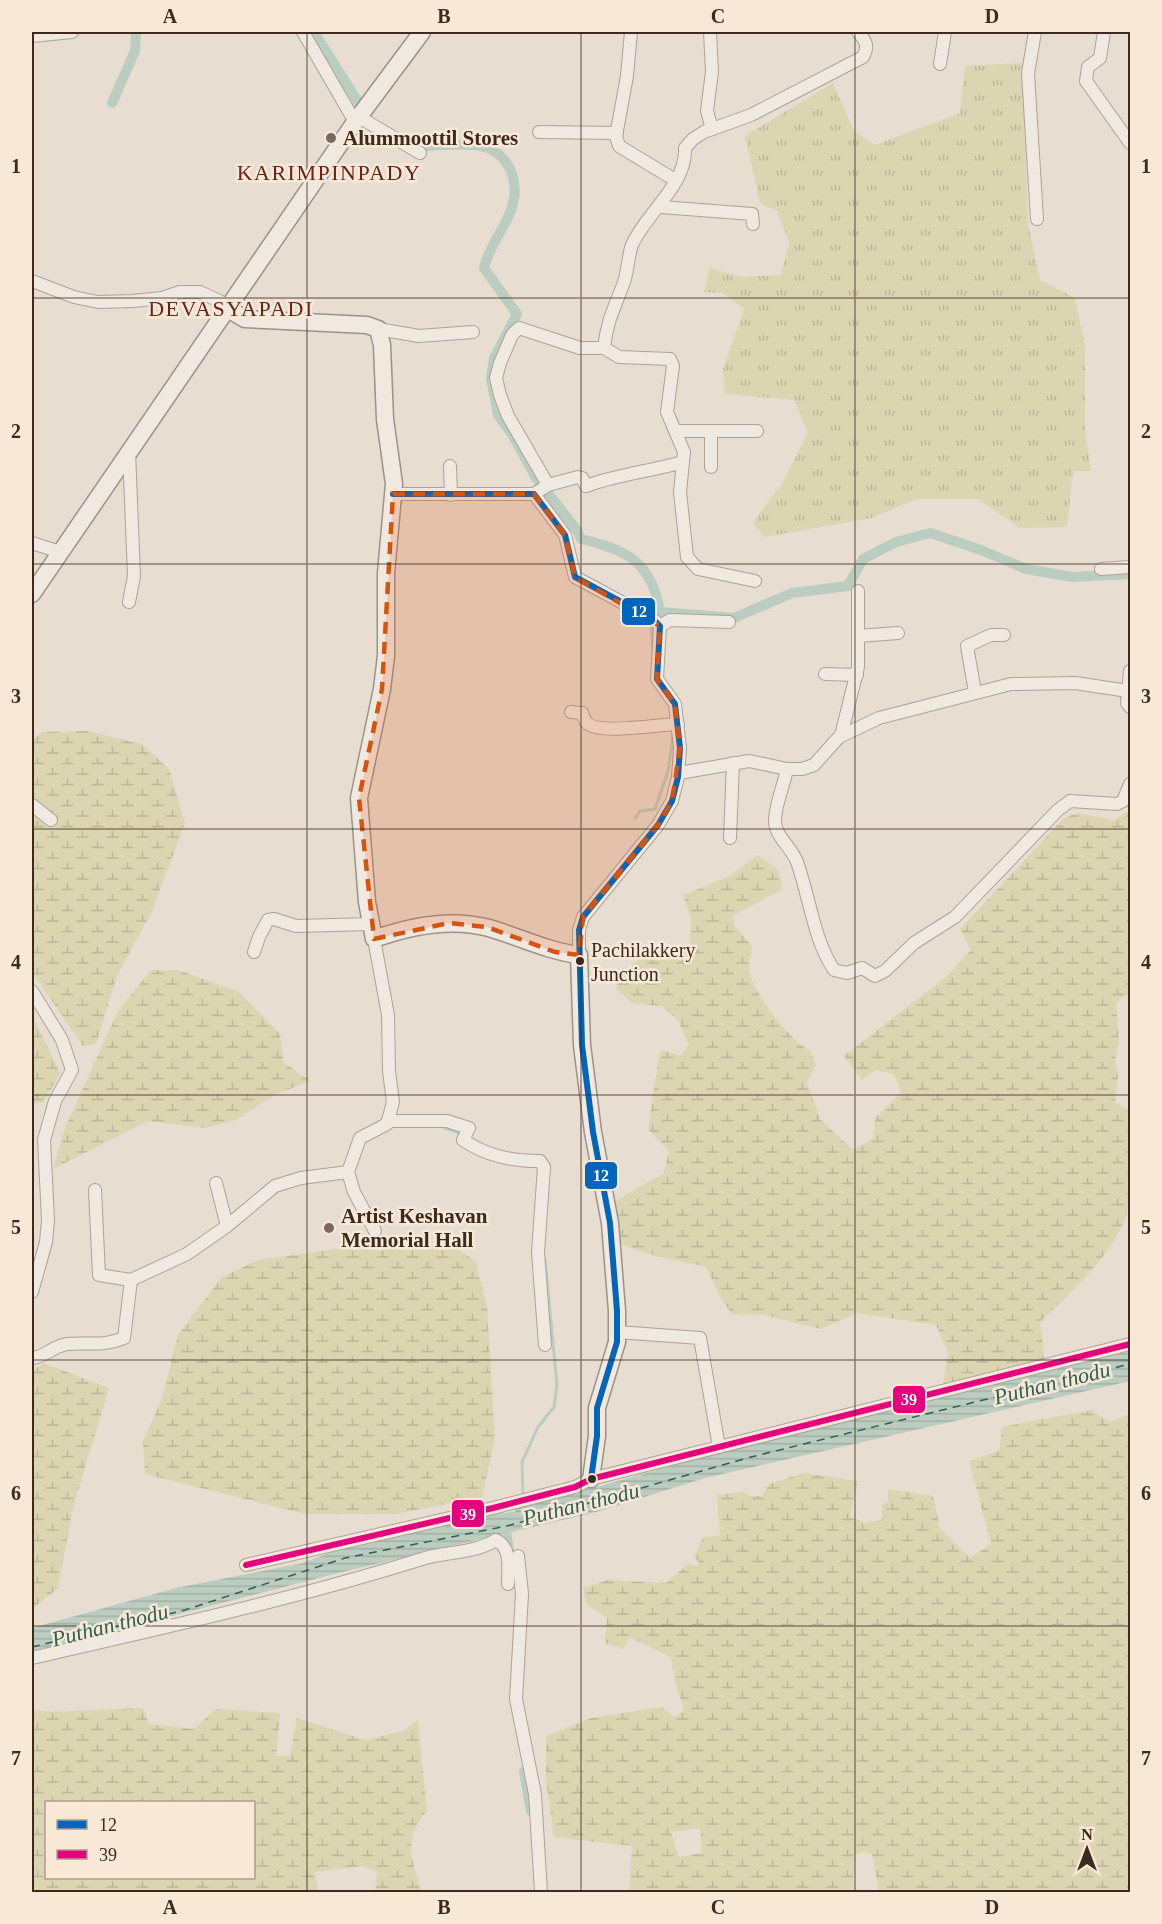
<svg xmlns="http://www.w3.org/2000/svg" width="1162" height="1924" font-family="'Times New Roman',serif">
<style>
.grass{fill:url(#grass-tufts)}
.wetland{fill:url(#wetland-marsh);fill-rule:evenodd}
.water{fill:url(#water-rules)}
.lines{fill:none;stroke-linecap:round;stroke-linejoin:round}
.stream{stroke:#bbccc0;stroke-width:3}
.canal{stroke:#bbccc0;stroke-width:10}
.ferry{stroke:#2e5e54;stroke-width:1.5;stroke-dasharray:8 6;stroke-linecap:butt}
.street-casing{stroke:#ada299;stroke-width:14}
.secondary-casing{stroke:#9c9289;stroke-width:19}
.street{stroke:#f0e9e2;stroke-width:12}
.secondary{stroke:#f0e9e2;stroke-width:16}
.bus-1-casing{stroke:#f8e9d7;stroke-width:10}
.bus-2-casing{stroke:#f8e9d7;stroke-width:10}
.bus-1{stroke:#0065bd;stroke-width:6}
.bus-2{stroke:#e5007d;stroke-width:6}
.marked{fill:#d7540e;fill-opacity:0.2;stroke:#d7540e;stroke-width:4.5;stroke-dasharray:12 8;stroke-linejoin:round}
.grid{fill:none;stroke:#3e291f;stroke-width:1.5;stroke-opacity:0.55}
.poi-dot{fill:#79685d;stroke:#f8e9d7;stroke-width:2}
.bus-dot{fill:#3e291f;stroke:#f8e9d7;stroke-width:2}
.labels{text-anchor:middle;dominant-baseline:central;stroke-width:5;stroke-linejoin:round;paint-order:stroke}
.bus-label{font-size:20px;fill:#3e291f;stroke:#f8e9d7;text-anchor:start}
.poi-label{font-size:21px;font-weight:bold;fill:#3e291f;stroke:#f8e9d7;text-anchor:start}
.neighbourhood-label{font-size:22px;letter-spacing:1.5px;fill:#6d201c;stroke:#f8e9d7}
.water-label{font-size:22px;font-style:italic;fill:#2e5e54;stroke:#f8e9d7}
.line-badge{stroke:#f8e9d7;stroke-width:2}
.badge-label{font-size:16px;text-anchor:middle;font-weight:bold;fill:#fff}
.neatline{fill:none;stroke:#3e291f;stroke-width:2}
.grid-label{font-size:20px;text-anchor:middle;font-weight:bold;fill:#3e291f}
</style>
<defs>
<pattern id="grass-tufts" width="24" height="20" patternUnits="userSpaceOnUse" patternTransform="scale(1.5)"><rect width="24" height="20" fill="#dbd5b2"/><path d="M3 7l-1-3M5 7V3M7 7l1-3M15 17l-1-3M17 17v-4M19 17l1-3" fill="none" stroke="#bdb799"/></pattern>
<pattern id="wetland-marsh" width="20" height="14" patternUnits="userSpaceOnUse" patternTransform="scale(1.5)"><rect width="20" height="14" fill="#dbd5b2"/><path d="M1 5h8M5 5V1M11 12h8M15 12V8" fill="none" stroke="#bdb799"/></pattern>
<pattern id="water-rules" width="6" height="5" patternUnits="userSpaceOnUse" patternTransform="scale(1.5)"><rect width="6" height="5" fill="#bbccc0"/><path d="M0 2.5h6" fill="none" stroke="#a2afa5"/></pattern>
</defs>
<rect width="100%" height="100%" fill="#e7ddd1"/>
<path class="grass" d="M1022,63L1028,224L1040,280L1075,298L1085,346V430L1091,471H1073L1067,527L1020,528L978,499H916L872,518L764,537L753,522L781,485L808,433L794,400L725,394L723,369L744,309L723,293L704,292L710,268L741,277L781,275L789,242L777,211L760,203L745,136L833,83L854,131L875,145L960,113L965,66Z"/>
<g class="wetland">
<path d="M87,731L142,744L169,769L185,823L152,911L117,976L96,1044L83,1046L32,972V741L41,732Z"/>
<path d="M1130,810V995H1126L1116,1003L1119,1042L1115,1060L1118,1076L1115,1102L1130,1112C1130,1135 1135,1186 1130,1205C1117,1252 1074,1289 1040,1322L1045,1361L943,1385L948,1352L936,1325L857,1313L821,1329L764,1315L732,1314L721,1299L706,1267L656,1256L620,1244L612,1203L664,1173L669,1151L648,1129L660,1050L680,1056L689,1046L678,1020L661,1006L632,1003L616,989L619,974L643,957L690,945L691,918L683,895L728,877L758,855L779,871L782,889L733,916L734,925L752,946C752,953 749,962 749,969C751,992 791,1041 810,1051L816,1065L807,1082L820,1119L853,1150L874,1138L875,1118L901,1092L894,1074L875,1070L862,1080L844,1056L947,976L971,950L960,929L1063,819L1077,813L1114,820Z"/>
<path d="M151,970H178L239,992L280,1034L283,1062L311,1081L278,1093L236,1120L206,1128L148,1121L53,1169L65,1128L118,1011Z"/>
<path d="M32,1015L60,1073L44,1102L32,1104Z"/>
<path d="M453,1245L476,1262L487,1307L495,1438L482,1497L396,1514H305L145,1474L143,1441L162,1399L178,1335L222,1277L258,1260L336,1249Z"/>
<path d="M43,1363L109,1388L73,1508L58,1588L32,1609V1372Z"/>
<path d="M1092,1410L1109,1422L1130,1414V1892H879L872,1854L862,1852L855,1855L853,1892H629L632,1846L554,1837L546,1780V1736L591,1718L661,1707L675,1717L684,1711L675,1681L671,1657L629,1637L623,1649L605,1643L607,1618L586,1604L583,1588L607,1580L666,1583L688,1564L697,1566L699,1562L694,1557L703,1537L720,1536L717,1495L743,1492L750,1496H762L769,1484L804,1473L858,1481L850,1516L865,1523L882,1520V1505L888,1502V1489L933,1496L940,1528L970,1558L991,1544L969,1461L999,1451L1002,1427ZM700,1828L702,1853L679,1857L671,1832Z"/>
<path d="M143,1708L149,1724L194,1729L216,1709L280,1713L276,1756H290L297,1718L365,1740L403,1731L418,1720L427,1811C403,1836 411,1860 421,1890L439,1892H375L377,1871L362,1866L315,1872L318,1892H32V1710L51,1712ZM254,1802V1878H46V1802Z"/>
</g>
<path class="water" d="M1130,1351V1381L705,1478L596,1512L334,1574L32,1652V1628L176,1588L303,1563L350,1545L482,1515L515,1512L520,1501L600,1486L735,1448Z"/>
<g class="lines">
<g class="stream">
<path d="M651,621L653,653"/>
<path d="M635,818L640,811L655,809L668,771L673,735"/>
<path d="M440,1126L462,1134"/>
<path d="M523,1495L522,1462L538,1427L554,1407L557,1385L545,1259"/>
</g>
<g class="canal">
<path d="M314,32L358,102"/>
<path d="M112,103L135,51L136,32"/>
<path d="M411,143L419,147C435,145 472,142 488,148C512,158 520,186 511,210C504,230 489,246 484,268L517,314L494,358L491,379L498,415L512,434L536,478L577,530L581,539C627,550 652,562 660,612L734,618L792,593L848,586L863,559L896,542L930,533L981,550L1026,569L1072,577L1130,574"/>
<path d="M505,1526L510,1556"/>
<path d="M524,1771L531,1811"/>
</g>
<path class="ferry" d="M32,1647L185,1610L345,1558L507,1526L751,1457L1130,1364"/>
<g class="street-casing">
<g id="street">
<path d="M303,32L355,122"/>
<path d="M631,32L627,76L616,136L619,146L675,180"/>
<path d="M710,32L712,72L707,111L712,129"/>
<path d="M1035,32L1028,73L1037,219"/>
<path d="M1104,32L1100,58L1088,67L1086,81L1130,143"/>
<path d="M32,36L72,32"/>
<path d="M940,64L945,32"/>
<path d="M359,117L420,153"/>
<path d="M539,132L617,133"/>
<path d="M661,207L752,214L753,224"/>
<path d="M32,281L74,297L98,302L133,301L162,298L180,292H200L230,306"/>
<path d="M378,329L419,336L473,332"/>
<path d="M677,431H757"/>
<path d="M711,431V467"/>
<path d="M450,466L451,495"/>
<path d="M548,485L578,477L582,478L586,486L589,485C620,474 652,471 683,462"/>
<path d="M393,494H534L565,535L575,577L653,619L660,626L657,679L675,704L680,748L678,777L672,801L658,825L583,917L579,930V955"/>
<path d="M534,494L548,485L508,416L500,395L496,378L500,363L512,335L519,328L580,348H604"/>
<path d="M32,543L60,552"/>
<path d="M1101,569L1130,567"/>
<path d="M755,581L698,569L687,557L680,492L684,452L667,412L673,366L670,359L619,357L604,348C607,320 615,307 624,282C628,270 628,256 632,245C645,214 687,185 685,148L693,139L704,132L751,115L863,57C869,46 866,41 858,32"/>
<path d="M129,602L134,576L129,451"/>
<path d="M660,626L670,620L729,622"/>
<path d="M858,636L898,633"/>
<path d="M1130,671L1127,703L1130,707"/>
<path d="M825,674L857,675"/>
<path d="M975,692L967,646L991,635H1004"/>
<path d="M571,712L582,713C583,716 584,719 586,722C597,736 660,724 678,724"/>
<path d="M841,736L858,667V591"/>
<path d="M787,769C784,785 776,802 775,819C774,836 791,846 797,862C810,898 813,938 834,970L847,973L862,968L875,976L885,971L914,943L955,917L1058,810L1070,801L1117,804L1123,801L1130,784"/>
<path d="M679,773L749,761L787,769H802L814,765L839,737L879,718L1011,684L1075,683L1128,691"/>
<path d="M32,805L51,820"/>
<path d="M730,838L733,763"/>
<path d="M254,952L259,937L268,920L274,919L296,926L371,924"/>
<path d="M32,991L62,1040L72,1070L55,1101L44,1140L48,1220L46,1242L32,1292"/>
<path d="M388,1121H447L469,1128L463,1140C487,1156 511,1161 540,1161L544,1167L538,1252L545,1345"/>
<path d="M348,1172L354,1192L375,1231"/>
<path d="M216,1183L227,1226"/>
<path d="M95,1190L99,1275L131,1280"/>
<path d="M617,1332L700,1338L719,1447"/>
<path d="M32,1358C45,1357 53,1346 67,1344C88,1342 103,1347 124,1338L131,1280L187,1254L227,1226L275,1186L301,1178L348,1172L360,1138L387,1124L393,1102L389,1071L388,1015L374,939"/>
<path d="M518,1556L522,1594L516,1699L535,1794L541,1892"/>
<path d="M246,1565L493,1508L575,1487L591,1479L1130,1344"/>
<path d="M32,1658C162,1628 294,1599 422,1559C447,1551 473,1554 496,1540C512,1548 508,1569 508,1584"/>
</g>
</g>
<g class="secondary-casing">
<g id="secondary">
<path d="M228,309L245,319L367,325L378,329L382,345L385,419L394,484L386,573V656L382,689L359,798L367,902L374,939C410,926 452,918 489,928C520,937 547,951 579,955L582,1045L593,1132L610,1223L617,1311V1342L597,1408V1436L591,1479"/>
<path d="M32,594L355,122L422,32"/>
</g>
</g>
<use href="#street" class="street"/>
<use href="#secondary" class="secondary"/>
<g class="bus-1-casing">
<path id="bus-1" d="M393,494H534L565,535L575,577L653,619L660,626L657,679L675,704L680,748L678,777L672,801L658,825L583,917L579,930L582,1045L593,1132L610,1223L617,1311V1342L597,1408V1436L591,1479"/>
</g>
<g class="bus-2-casing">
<path id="bus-2" d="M246,1565L493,1508L575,1487L591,1479L1130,1344"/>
</g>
<use href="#bus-1" class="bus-1"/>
<use href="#bus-2" class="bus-2"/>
</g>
<path class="marked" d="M393,494H534L565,535L575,577L660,626L657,679L675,704L680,748L672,801L658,825L583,917L579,955L555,952L487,927L449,923L374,939L359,798L382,689Z"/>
<path class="grid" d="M307,32V1892M581,32V1892M855,32V1892M32,298H1130M32,564H1130M32,829H1130M32,1095H1130M32,1360H1130M32,1626H1130"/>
<g class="poi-dot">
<circle cx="331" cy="138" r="6"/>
<circle cx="329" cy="1228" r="6"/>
</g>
<g class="bus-dot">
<circle cx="580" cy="961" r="5"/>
<circle cx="592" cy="1479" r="5"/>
</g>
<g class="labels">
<g class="bus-label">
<text x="591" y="950">Pachilakkery<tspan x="591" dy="24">Junction</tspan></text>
</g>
<g class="poi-label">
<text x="343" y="138">Alummoottil Stores</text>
<text x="341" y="1216">Artist Keshavan<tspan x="341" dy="24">Memorial Hall</tspan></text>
</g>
<g class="neighbourhood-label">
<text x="329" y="172">KARIMPINPADY</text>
<text x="231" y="308">DEVASYAPADI</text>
</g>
<g class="water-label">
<text transform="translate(1052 1383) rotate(-14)">Puthan thodu</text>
<text transform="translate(581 1504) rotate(-14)">Puthan thodu</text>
<text transform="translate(110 1625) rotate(-14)">Puthan thodu</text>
</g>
</g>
<g class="line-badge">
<rect x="621" y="597" width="35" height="29" rx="6" fill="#0065bd"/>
<rect x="584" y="1161" width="34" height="29" rx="6" fill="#0065bd"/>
<rect x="892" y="1385" width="34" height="29" rx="6" fill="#e5007d"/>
<rect x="451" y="1499" width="34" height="29" rx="6" fill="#e5007d"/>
</g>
<g class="badge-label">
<text x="639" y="617">12</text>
<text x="601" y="1181">12</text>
<text x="909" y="1405">39</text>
<text x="468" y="1520">39</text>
</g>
<rect width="1162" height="1924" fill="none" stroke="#f8e9d7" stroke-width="66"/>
<rect x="45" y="1801" width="210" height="78" fill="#f8e9d7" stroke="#ae9c8d" stroke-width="1.5"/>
<rect x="57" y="1820" width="30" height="9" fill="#0065bd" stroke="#ae9c8d" stroke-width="1.5"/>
<text x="99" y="1831" font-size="18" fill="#3e291f">12</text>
<rect x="57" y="1850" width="30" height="9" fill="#e5007d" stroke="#ae9c8d" stroke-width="1.5"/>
<text x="99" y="1861" font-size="18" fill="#3e291f">39</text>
<g transform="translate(1087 1849)" stroke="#f8e9d7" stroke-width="4.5" paint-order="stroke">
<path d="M0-4.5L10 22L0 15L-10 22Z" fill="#3e291f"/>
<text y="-9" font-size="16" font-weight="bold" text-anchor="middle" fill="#3e291f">N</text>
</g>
<rect x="33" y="33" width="1096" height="1858" class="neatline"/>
<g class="grid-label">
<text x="170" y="23">A</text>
<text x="444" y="23">B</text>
<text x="718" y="23">C</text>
<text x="992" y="23">D</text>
<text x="16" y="173">1</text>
<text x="1146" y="173">1</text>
<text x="16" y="438">2</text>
<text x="1146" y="438">2</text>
<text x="16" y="703">3</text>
<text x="1146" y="703">3</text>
<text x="16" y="969">4</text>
<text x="1146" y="969">4</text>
<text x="16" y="1234">5</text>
<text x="1146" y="1234">5</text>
<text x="16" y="1500">6</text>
<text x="1146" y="1500">6</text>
<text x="16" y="1765">7</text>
<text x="1146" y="1765">7</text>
<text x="170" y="1914">A</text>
<text x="444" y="1914">B</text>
<text x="718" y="1914">C</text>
<text x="992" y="1914">D</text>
</g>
</svg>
